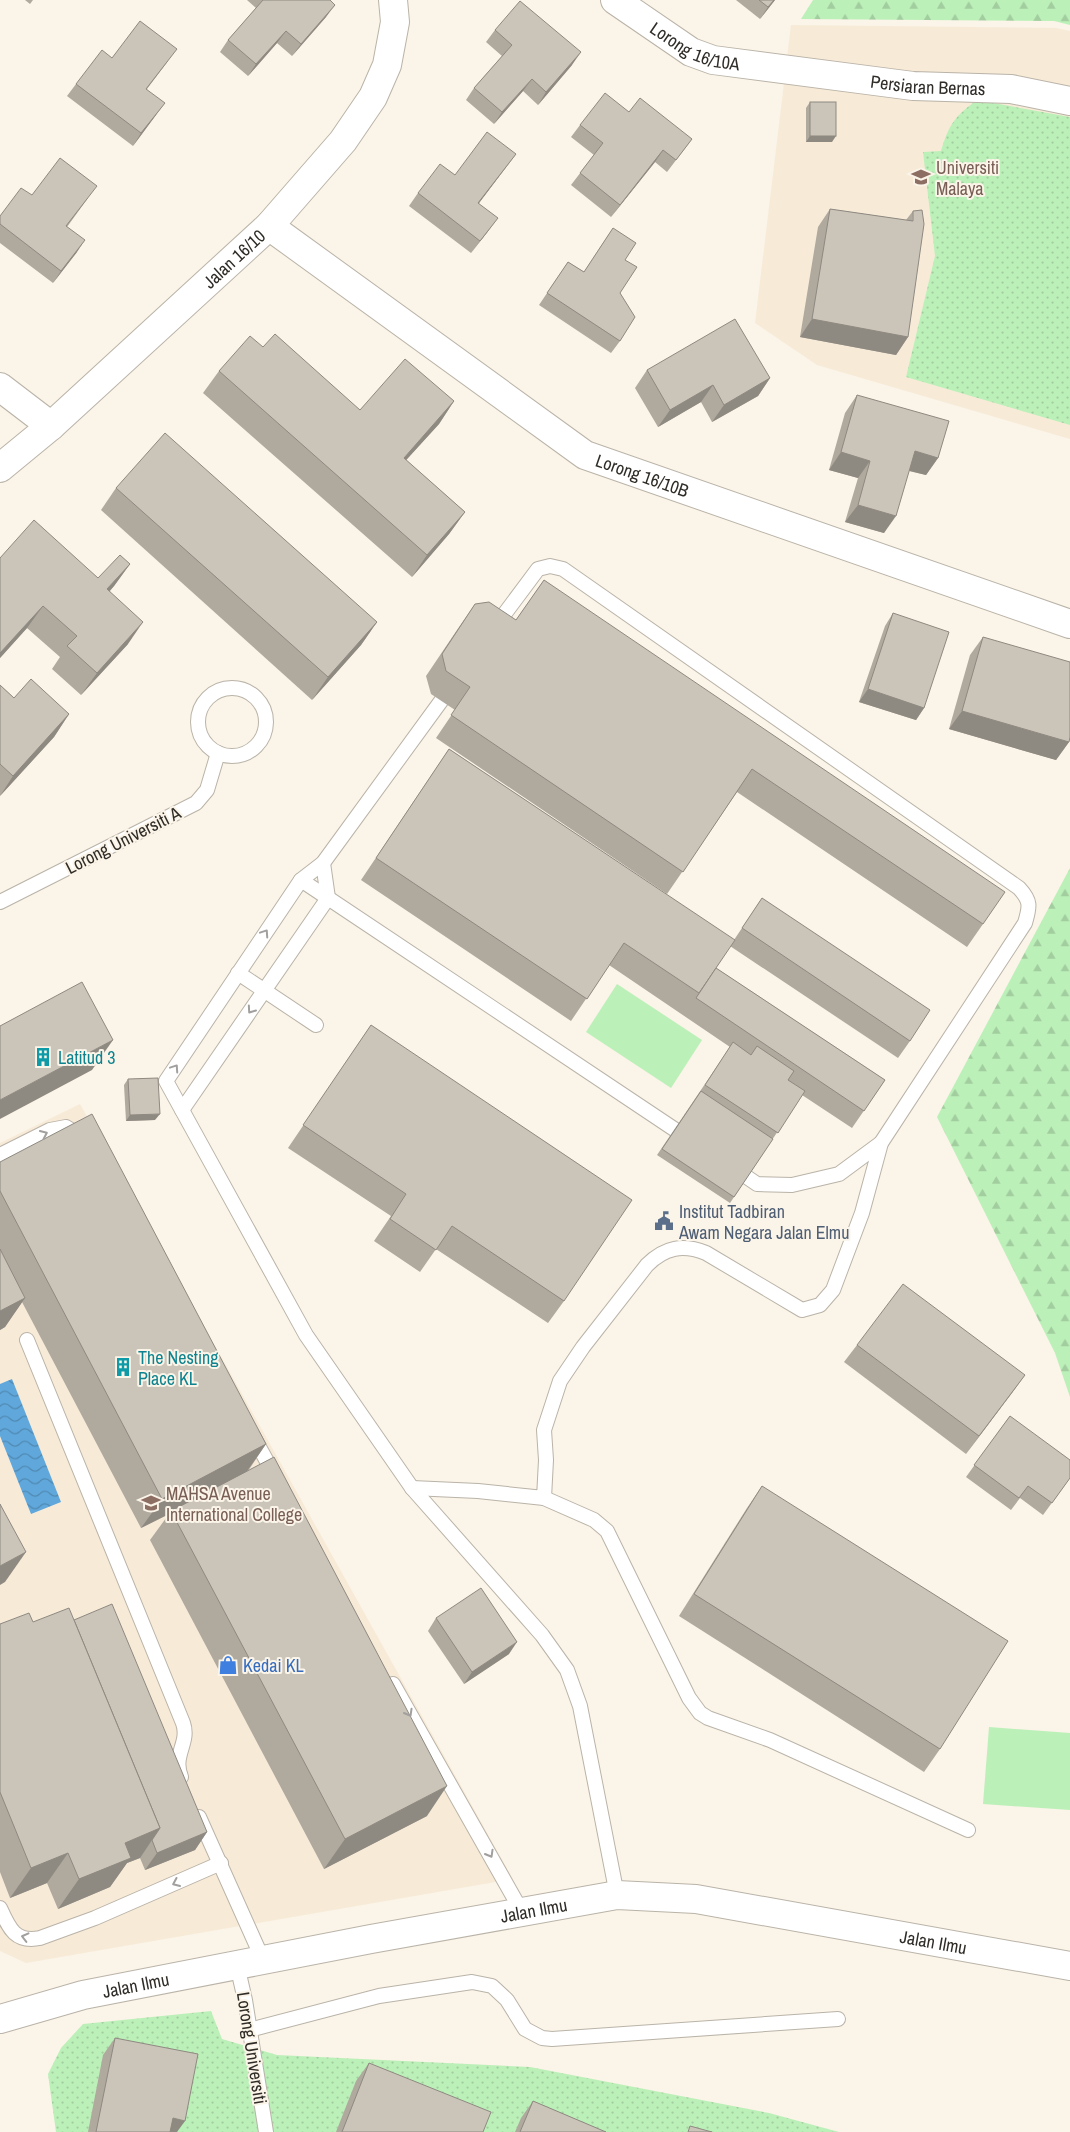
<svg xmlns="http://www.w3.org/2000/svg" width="1070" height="2132" font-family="'Archivo Narrow',sans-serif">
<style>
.built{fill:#f7ebd8}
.grass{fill:url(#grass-dots)}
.forest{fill:url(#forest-firs)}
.pitch{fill:#bcf0b9}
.water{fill:url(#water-waves)}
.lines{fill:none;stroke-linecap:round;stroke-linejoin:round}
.lane-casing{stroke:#bab3a8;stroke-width:16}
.street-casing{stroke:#bab3a8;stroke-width:30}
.lane{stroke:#fff;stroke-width:14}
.street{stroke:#fff;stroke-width:28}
.wall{fill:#afa99e}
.shaded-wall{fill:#8e8981}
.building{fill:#cbc4b8;stroke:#8e8981}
.oneway{stroke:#a2a09e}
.labels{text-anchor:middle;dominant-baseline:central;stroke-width:4;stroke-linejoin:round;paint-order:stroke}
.street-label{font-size:18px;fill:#302d28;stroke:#fbf4e8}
.education-label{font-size:18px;fill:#785e54;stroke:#fbf4e8;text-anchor:start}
.culture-label{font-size:18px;fill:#0d838f;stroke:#fbf4e8;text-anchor:start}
.service-label{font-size:18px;fill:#4e5e75;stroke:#fbf4e8;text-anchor:start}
.shop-label{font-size:18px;fill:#366cbe;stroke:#fbf4e8;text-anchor:start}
</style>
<defs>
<pattern id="grass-dots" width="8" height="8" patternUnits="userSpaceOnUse" patternTransform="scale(1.25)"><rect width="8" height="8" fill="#bcf0b9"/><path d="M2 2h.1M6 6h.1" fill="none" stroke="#a2ce9f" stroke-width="1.8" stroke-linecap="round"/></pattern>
<pattern id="forest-firs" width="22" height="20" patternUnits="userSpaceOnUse" patternTransform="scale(1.25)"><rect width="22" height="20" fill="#bcf0b9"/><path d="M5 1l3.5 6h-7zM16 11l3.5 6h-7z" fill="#a2ce9f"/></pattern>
<pattern id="water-waves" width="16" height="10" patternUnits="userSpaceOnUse" patternTransform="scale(1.25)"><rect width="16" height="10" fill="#60a8dc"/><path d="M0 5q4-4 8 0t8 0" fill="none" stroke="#5089b2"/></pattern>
</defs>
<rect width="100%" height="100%" fill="#fbf4e8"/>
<g class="built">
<path d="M791,25L1056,28L1070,31V439L817,365L755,323Z"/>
<path d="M80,1104L513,1879L26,1963L0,1951V1143Z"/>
</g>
<g class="grass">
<path d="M977,100L1070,117V425L906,377L935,256L923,152L941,151C949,124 955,116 977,100Z"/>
<path d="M211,2011L222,2039L277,2055L530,2067L769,2113L839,2132H56L48,2074L61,2048L83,2024Z"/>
</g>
<g class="forest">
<path d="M813,0H1070V25L1054,21L801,19Z"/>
<path d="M1070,868V1397L1055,1353L937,1117Z"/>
</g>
<g class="pitch">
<path d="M617,984L702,1040L671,1088L586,1032Z"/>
<path d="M989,1727L1070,1733V1810L983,1804Z"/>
</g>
<path class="water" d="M12,1379L61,1502L31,1514L0,1436V1384Z"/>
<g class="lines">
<g class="lane-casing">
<g id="lane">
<path d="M452,686L323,863L301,880L166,1081L306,1335L412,1488L542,1635L567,1670L580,1706L617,1895"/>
<circle cx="232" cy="722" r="34"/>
<path d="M301,880L689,1139"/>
<path d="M0,902L196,803L207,790L218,753"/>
<path d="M238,973L316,1025"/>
<path d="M182,1110L328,898L323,863"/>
<path d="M0,1155L50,1130L66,1127L81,1136"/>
<path d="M732,1167L757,1184L792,1185L839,1174L881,1143"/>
<path d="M27,1340L183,1723C190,1743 172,1755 181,1777"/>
<path d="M253,1436L275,1476"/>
<path d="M412,1488L478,1491L544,1498L546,1460L544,1430L560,1381L583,1347L647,1265C665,1247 683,1244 706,1253L802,1310L820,1305L833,1290L862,1213L881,1143L1025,923C1030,906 1031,901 1019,888L563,569L550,566L538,569L494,628"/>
<path d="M544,1498L594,1520L607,1531L689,1698L700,1713L708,1718L770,1740L968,1830"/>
<path d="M393,1684L522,1912"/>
<path d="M199,1817L263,1960"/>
<path d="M0,1908C9,1928 15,1943 40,1938L95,1918L221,1863"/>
<path d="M237,1965L245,2000L266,2132"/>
<path d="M249,2030L379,1996L472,1982L492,1986L507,2000L525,2029L542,2038L552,2039L838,2019"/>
</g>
</g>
<g class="street-casing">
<g id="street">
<path id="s1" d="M615,0L691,52L713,60L913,86L1011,89L1070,101"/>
<path id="s2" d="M269,226L585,455L1070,624"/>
<path d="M0,387L51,426"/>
<path id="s3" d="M0,468L51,426L269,226L343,141L373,97L387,65L395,22L393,0"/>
<path id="s4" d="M0,2019L83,1995L371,1939L617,1895L696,1899L1070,1966"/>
</g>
</g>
<use href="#lane" class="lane"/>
<use href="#street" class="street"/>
</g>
<g class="wall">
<path d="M25,0H33L30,4Z"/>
<path d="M247,0H330L326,17L292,56L277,43L248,76L220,52L228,40L256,8Z"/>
<path d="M736,0H775L760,19Z"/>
<path d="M495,30L572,65L538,105L523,91L494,124L466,100L474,88L502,56L486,42Z"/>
<path d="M112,58L168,61L147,89L156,115L133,146L67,96L76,84Z"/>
<path d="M810,102L832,142H806V108Z"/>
<path d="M629,112L692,139L667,172L655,162L611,217L571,185L594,155L571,137L580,125Z"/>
<path d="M516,154L479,203L489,230L471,253L409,206L418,193L455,175Z"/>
<path d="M32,195L88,198L67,227L77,252L53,283L0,243V216Z"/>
<path d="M830,209L906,220L913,211L908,337L896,355L800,337L818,227Z"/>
<path d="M613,228L625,260L620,293V341L611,353L539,305L568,262L584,272Z"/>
<path d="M263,347L360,410L454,401L439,424L406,460L465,512L449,534L412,577L203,393L219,371Z"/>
<path d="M647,370L770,378L758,396L712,422L701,402L658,427L635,388Z"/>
<path d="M857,395L938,458L926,475L909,471L884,533L845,522L858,478L829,470L845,413Z"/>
<path d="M116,488L377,622L361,645L312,700L101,510Z"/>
<path d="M0,558L98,578L130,564L114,586L110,591L128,644L81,695L52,669L60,657L27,628L0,658Z"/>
<path d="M544,580L983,924L967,947L737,792L667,894L436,738L455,710L431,694L426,676L459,627L475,604L516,620Z"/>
<path d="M893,613L924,708L916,720L859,702L885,626Z"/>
<path d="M983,637L1069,742L1056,760L949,729L970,655Z"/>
<path d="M0,685L14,698L69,714L54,737L0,796Z"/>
<path d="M449,749L734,940L762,898L910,1041L898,1058L730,946L716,968L885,1080L852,1128L802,1095L730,1203L657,1155L730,1047L609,965L571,1021L361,880Z"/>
<path d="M371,1025L564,1301L548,1323L436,1249L420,1272L374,1241L391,1216L288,1148Z"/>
<path d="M128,1079L155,1120L126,1121L124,1085Z"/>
<path d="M0,1162L266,1444L248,1471L427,1816L324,1869L150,1540L169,1514L141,1528L22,1302L5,1327L0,1330Z"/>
<path d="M857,1345L1025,1375L966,1454L844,1362Z"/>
<path d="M1010,1416L1070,1478L1043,1515L1020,1498L1011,1510L966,1477Z"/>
<path d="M762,1486L940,1749L924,1772L679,1616L747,1508Z"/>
<path d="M436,1618L509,1654L464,1684L428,1631Z"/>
<path d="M74,1620L207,1832L195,1850L145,1870L140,1858L127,1863L110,1887L58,1909L47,1883L10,1898L0,1872V1624Z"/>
<path d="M115,2038L177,2132H88L103,2055Z"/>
<path d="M369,2063L483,2132H336L356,2081Z"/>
<path d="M533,2101L606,2132H515L521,2118Z"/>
</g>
<g class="shaded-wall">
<path d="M774,0H775L760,19L768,7Z"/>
<path d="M335,5L326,17L292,56L301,44Z"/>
<path d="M286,31L277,43L248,76L256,64Z"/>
<path d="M581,52L572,65L538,105L546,92Z"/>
<path d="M532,79L523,91L494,124L502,112Z"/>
<path d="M165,103L156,115L133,146L141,133Z"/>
<path d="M810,136H836L832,142H806Z"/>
<path d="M663,150L655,162L611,217L620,205Z"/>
<path d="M516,154L507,166L470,215L478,203Z"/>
<path d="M498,218L489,230L471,253L480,241Z"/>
<path d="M85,240L77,252L53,283L61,271Z"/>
<path d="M812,319L908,337L896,355L800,337Z"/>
<path d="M770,378L758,396L712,422L724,405Z"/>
<path d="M713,385L701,402L658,427L670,410Z"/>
<path d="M454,401L439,424L388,480L404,458Z"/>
<path d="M915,451L938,458L926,475L902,469Z"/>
<path d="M841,452L870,461L858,478L829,470Z"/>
<path d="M858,505L896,516L884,533L845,522Z"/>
<path d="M465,512L449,534L412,577L427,555Z"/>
<path d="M130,564L114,586L91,611L107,589Z"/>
<path d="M43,606L27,628L0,658V653Z"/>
<path d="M143,622L128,644L81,695L97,673Z"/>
<path d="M377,622L361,645L312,700L328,677Z"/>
<path d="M868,689L924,708L916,720L859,702Z"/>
<path d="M962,711L1069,742L1056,760L949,729Z"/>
<path d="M69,714L54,737L0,796L13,776Z"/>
<path d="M113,1040L92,1070L0,1119V1100Z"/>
<path d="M160,1114L155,1120L126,1121L130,1115Z"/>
<path d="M25,1298L5,1327L0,1330V1311Z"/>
<path d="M1025,1375L1012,1393L966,1454L979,1436Z"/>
<path d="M266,1444L245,1474L171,1511L169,1514L141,1528L162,1499Z"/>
<path d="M26,1552L5,1582L0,1585V1566Z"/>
<path d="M517,1642L509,1654L464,1684L472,1672Z"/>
<path d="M447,1786L427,1816L324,1869L345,1839Z"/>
<path d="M160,1828L140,1858L127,1863L110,1887L58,1909L79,1879L125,1843Z"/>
<path d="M207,1832L195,1850L145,1870L157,1853Z"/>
<path d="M68,1853L47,1883L10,1898L31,1868Z"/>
<path d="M173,2118L185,2121L177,2132H163Z"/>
</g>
<g class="building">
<path d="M263,0H330L335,5L301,44L286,31L256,64L228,40Z"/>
<path d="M759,0H774L768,7Z"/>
<path d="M520,1L581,52L546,92L532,79L502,112L474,88L512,45L495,30Z"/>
<path d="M140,21L177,49L146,89L165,103L141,133L76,84L102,50L112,58Z"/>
<path d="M605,93L629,112L640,98L692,139L676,160L663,150L620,205L580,173L603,143L580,125Z"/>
<rect x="810" y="102" width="26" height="34"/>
<path d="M487,132L516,154L478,203L498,218L480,241L418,193L440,164L455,175Z"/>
<path d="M60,158L97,186L66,226L85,240L61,271L0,224V216L21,188L32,195Z"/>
<path d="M830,209L913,221V211L922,210L924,224L908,337L812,319Z"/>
<path d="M613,228L636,243L625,260L637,267L620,293L635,317L620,341L547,293L568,262L584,272Z"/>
<path d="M735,319L770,378L724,405L713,385L670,410L647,370Z"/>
<path d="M275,334L360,410L405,359L454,401L404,458L465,512L427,555L219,371L250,336L263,347Z"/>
<path d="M857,395L949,421L938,458L915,451L896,516L858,505L870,461L841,452Z"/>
<path d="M165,433L377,622L328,677L116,488Z"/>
<path d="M34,520L98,578L120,555L130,564L107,589L143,622L97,673L67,646L77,636L43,606L0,653V558Z"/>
<path d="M544,580L1005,892L983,924L752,769L683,872L451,715L470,687L446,671L442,654L475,604L489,602L516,620Z"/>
<path d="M893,613L949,632L924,708L868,689Z"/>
<path d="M983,637L1070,662V737L1069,742L962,711Z"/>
<path d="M31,679L69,714L13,776L0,764V685L14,698Z"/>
<path d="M449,749L735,940L699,993L624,943L587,999L376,858Z"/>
<path d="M762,898L930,1010L910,1041L742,928Z"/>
<path d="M716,968L885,1080L864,1111L696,998Z"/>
<path d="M82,982L113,1040L0,1100V1026Z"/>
<path d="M371,1025L632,1200L564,1301L452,1226L436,1250L390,1219L406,1194L303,1125Z"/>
<path d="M733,1042L751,1055L757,1046L794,1071L788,1080L805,1091L778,1133L705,1085Z"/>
<path d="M158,1078L160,1114L130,1115L128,1079Z"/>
<path d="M701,1091L773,1139L734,1197L662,1149Z"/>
<path d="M92,1114L266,1444L162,1499L0,1191V1162Z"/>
<path d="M0,1249L25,1298L0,1311Z"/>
<path d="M903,1284L1025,1375L979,1436L857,1345Z"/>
<path d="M1010,1416L1070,1460V1478L1052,1503L1028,1486L1019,1498L974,1465Z"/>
<path d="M274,1457L447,1786L345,1839L171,1511Z"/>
<path d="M762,1486L1008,1641L940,1749L694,1594Z"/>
<path d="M0,1504L26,1552L0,1566Z"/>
<path d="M481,1588L517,1642L472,1672L436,1618Z"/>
<path d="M112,1604L207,1832L157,1853L152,1840L160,1828L74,1620Z"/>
<path d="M69,1608L160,1828L125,1843L131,1858L79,1879L68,1853L31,1868L0,1792V1624L29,1613L33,1622Z"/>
<path d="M115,2038L198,2054L185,2121L173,2118L170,2132H96Z"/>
<path d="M369,2063L491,2112L483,2132H342Z"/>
<path d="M533,2101L606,2132H520Z"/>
<path d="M690,2126L712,2132H688Z"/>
</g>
<defs><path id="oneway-chevron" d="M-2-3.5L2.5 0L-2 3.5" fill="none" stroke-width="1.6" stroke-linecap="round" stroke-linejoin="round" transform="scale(1.25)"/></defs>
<g class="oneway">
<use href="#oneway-chevron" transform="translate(265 933) rotate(-56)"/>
<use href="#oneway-chevron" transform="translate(251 1010) rotate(125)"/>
<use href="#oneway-chevron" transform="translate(175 1068) rotate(-56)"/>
<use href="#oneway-chevron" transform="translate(44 1134) rotate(-25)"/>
<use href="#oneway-chevron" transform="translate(409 1713) rotate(60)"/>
<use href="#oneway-chevron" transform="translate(490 1854) rotate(60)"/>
<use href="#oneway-chevron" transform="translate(176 1883) rotate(156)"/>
<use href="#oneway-chevron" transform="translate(25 1937) rotate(-166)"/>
</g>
<defs>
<g id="university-bare" transform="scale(1.5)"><path d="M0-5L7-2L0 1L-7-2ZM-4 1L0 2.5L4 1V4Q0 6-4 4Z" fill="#8d6e63" stroke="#fbf4e8" stroke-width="2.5" paint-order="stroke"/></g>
<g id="building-bare" transform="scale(1.5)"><path d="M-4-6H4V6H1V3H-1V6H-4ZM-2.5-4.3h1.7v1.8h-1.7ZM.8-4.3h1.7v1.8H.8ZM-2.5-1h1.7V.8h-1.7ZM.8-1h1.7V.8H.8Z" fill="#0f9aa8" stroke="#fbf4e8" stroke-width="2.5" paint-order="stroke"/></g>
<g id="civic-bare" transform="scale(1.5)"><path d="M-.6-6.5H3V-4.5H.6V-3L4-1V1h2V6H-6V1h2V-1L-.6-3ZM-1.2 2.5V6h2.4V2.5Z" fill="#5c6f8a" stroke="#fbf4e8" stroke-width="2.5" paint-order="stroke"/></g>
<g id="shop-bare" transform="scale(1.5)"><path d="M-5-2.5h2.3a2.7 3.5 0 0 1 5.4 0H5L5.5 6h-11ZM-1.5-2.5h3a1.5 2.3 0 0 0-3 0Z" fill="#3f7fe0" stroke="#fbf4e8" stroke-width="2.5" paint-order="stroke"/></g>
</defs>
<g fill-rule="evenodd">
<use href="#university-bare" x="921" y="177"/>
<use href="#building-bare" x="43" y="1057"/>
<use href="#civic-bare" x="664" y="1221"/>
<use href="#building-bare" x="123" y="1367"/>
<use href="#university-bare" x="151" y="1503"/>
<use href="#shop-bare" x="228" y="1665"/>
</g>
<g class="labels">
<g class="street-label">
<text stroke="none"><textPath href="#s1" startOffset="94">Lorong 16/10A</textPath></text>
<text stroke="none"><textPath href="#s1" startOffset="332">Persiaran Bernas</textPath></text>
<text stroke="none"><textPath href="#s3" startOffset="314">Jalan 16/10</textPath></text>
<text stroke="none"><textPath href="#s2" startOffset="451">Lorong 16/10B</textPath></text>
<text transform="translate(123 840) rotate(-27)">Lorong Universiti A</text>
<text stroke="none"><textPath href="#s4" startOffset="545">Jalan Ilmu</textPath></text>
<text stroke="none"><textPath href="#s4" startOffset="950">Jalan Ilmu</textPath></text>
<text stroke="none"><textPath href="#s4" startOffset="140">Jalan Ilmu</textPath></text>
<text transform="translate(252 2048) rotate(81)">Lorong Universiti</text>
</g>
<g class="education-label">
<text x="936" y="167">Universiti<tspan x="936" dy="21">Malaya</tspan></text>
<text x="166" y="1493">MAHSA Avenue<tspan x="166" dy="21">International College</tspan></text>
</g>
<g class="culture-label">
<text x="58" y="1057">Latitud 3</text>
<text x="138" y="1357">The Nesting<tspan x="138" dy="21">Place KL</tspan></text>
</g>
<g class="service-label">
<text x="679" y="1211">Institut Tadbiran<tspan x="679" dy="21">Awam Negara Jalan Elmu</tspan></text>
</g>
<g class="shop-label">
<text x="243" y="1665">Kedai KL</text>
</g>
</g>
</svg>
